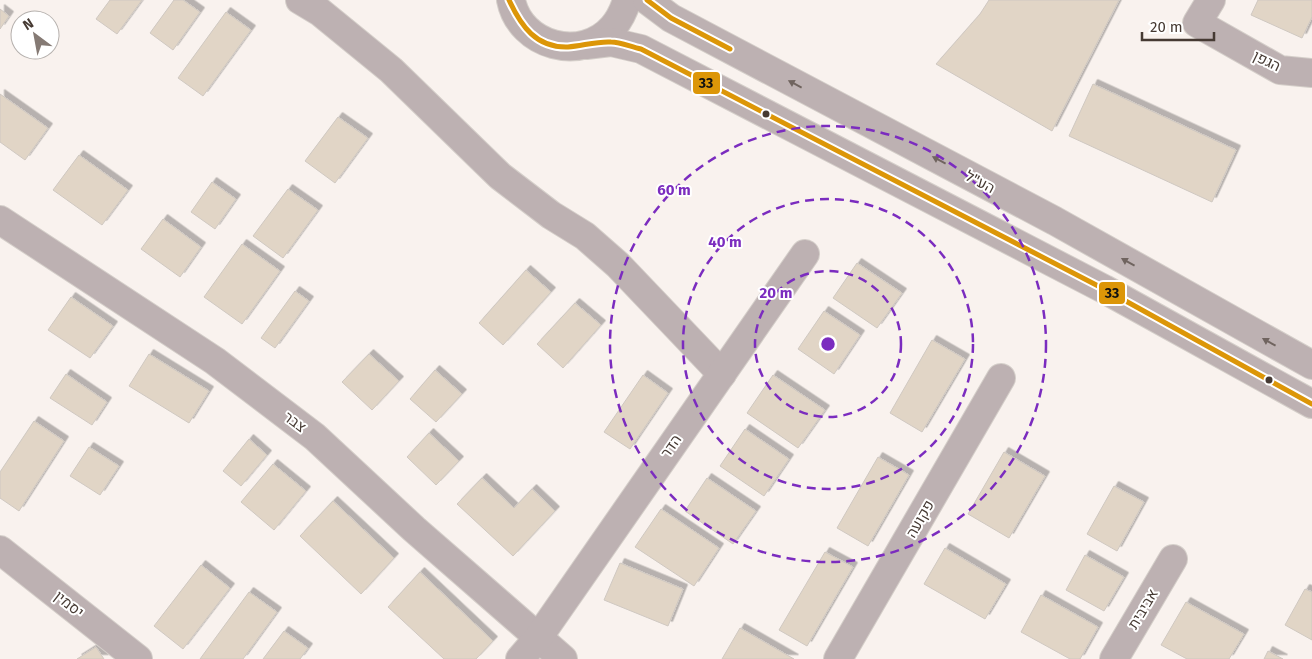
<svg xmlns="http://www.w3.org/2000/svg" width="1312" height="659" font-family="'Fira Sans',Heebo,sans-serif">
<style>
.building{fill:#e1d5c6;stroke:#cfc8c1;filter:url(#shadow)}
.lines{fill:none;stroke-linecap:round;stroke-linejoin:round}
.minor-casing{stroke:#d4cec9;stroke-width:30}
.minor{stroke:#bdb1b2;stroke-width:28}
.bus-1-casing{stroke:#fff;stroke-width:9}
.bus-1{stroke:#dc9608;stroke-width:5}
.oneway{fill:#70645f}
.ring{fill:none;stroke:#7b2cbf;stroke-width:2.5;stroke-dasharray:9 6}
.bus-dot{fill:#463a33;stroke:#fff;stroke-width:2}
.labels{text-anchor:middle;dominant-baseline:central;stroke-width:4;stroke-linejoin:round;paint-order:stroke}
.street-label{font-size:15px;fill:#463a33;stroke:#fff}
.centre{fill:#7b2cbf;stroke:#fff;stroke-width:2.5}
.ring-label{font-size:15px;text-anchor:middle;font-weight:bold;fill:#7b2cbf;stroke:#fff;stroke-width:4;stroke-linejoin:round;paint-order:stroke}
.line-badge{stroke:#fff;stroke-width:2}
.pale-badge-label{font-size:14px;text-anchor:middle;font-weight:bold;fill:#111}
</style>
<defs>
<filter id="shadow"><feDropShadow dx="4.5" dy="-4.5" stdDeviation="0" flood-color="#0004"/></filter>
</defs>
<rect width="100%" height="100%" fill="#f9f2ee"/>
<g class="building">
<path d="M110,0H142L117,34L96,19Z"/>
<path d="M174,0H183L200,12L173,50L150,33Z"/>
<path d="M989,0H1119L1052,131L936,64L980,14Z"/>
<path d="M1258,0H1312V17L1302,38L1251,15Z"/>
<path d="M0,9L9,16L0,29Z"/>
<path d="M226,12L251,30L203,96L178,78Z"/>
<path d="M1093,84L1236,150L1212,202L1069,136Z"/>
<path d="M0,94L48,128L25,160L0,142Z"/>
<path d="M338,117L368,138L335,183L305,161Z"/>
<path d="M79,155L128,190L102,225L53,190Z"/>
<path d="M212,182L236,199L215,229L191,212Z"/>
<path d="M288,189L318,210L283,258L253,236Z"/>
<path d="M163,219L201,247L180,277L141,249Z"/>
<path d="M242,244L280,271L242,324L204,297Z"/>
<path d="M857,263L902,293L877,328L833,298Z"/>
<path d="M526,270L551,292L503,345L479,323Z"/>
<path d="M295,291L309,301L275,348L261,338Z"/>
<path d="M71,297L113,326L90,358L48,330Z"/>
<path d="M575,303L601,325L563,368L537,344Z"/>
<path d="M824,311L860,335L834,374L798,349Z"/>
<path d="M932,340L965,359L922,432L890,413Z"/>
<path d="M149,354L209,391L189,423L129,386Z"/>
<path d="M369,354L399,381L372,410L342,382Z"/>
<path d="M435,370L462,394L436,422L410,399Z"/>
<path d="M66,374L107,402L92,425L50,398Z"/>
<path d="M643,375L668,393L630,449L604,432Z"/>
<path d="M773,375L825,410L798,448L747,413Z"/>
<path d="M34,421L64,441L19,511L0,498V472Z"/>
<path d="M745,429L789,459L764,496L720,466Z"/>
<path d="M429,433L459,461L436,485L407,457Z"/>
<path d="M249,439L267,455L241,486L223,471Z"/>
<path d="M89,447L119,466L100,495L70,476Z"/>
<path d="M1004,452L1045,476L1009,538L968,514Z"/>
<path d="M878,457L909,475L868,546L837,528Z"/>
<path d="M273,464L306,491L274,530L241,502Z"/>
<path d="M482,478L514,508L532,489L555,511L513,556L457,504Z"/>
<path d="M707,478L756,511L733,544L685,511Z"/>
<path d="M1114,486L1144,502L1117,551L1087,534Z"/>
<path d="M333,501L394,558L361,594L300,536Z"/>
<path d="M661,509L719,548L694,586L635,547Z"/>
<path d="M945,548L1006,584L985,619L924,584Z"/>
<path d="M825,552L853,567L807,646L779,630Z"/>
<path d="M1085,555L1124,577L1104,611L1066,590Z"/>
<path d="M620,563L683,589L668,626L604,600Z"/>
<path d="M201,565L230,588L183,649L154,626Z"/>
<path d="M420,572L493,641L476,659H444L388,607Z"/>
<path d="M1305,589L1312,592V640L1285,625Z"/>
<path d="M249,592L277,612L243,659H200Z"/>
<path d="M1041,595L1098,627L1080,659H1070L1021,632Z"/>
<path d="M1186,602L1244,634L1229,659H1187L1161,645Z"/>
<path d="M740,628L794,659H722Z"/>
<path d="M284,631L308,648L300,659H263Z"/>
<path d="M96,647L104,659H77Z"/>
<path d="M1268,651L1283,659H1264Z"/>
</g>
<g class="lines">
<g class="minor-casing">
<g id="minor">
<path d="M300,0L320,12L391,70L500,176L551,215L585,236L618,265L722,374"/>
<path d="M511,0C520,46 582,63 613,27C620,19 624,10 627,0"/>
<path d="M647,0L671,18L1055,221L1312,365"/>
<path d="M1211,0L1197,23L1280,70L1312,73"/>
<path d="M586,45L611,42L641,49L1104,289L1312,404"/>
<path d="M0,220L215,361L315,437L414,529L563,659"/>
<path d="M0,550L138,659"/>
<path d="M520,659L538,638L805,254"/>
<path d="M838,659L1001,378"/>
<path d="M1114,659L1173,559"/>
</g>
</g>
<use href="#minor" class="minor"/>
<g class="bus-1-casing">
<g id="bus-1">
<path d="M509,0C521,26 536,48 568,47C582,46 597,41 611,42C621,42 631,47 641,49L1104,289L1312,404"/>
<path d="M647,0L671,18L730,49"/>
</g>
</g>
<use href="#bus-1" class="bus-1"/>
</g>
<defs><path id="oneway-solid" d="M-6-.8H1V-3.2L6.5 0L1 3.2V.8H-6Z" transform="scale(1.25)"/></defs>
<g class="oneway">
<use href="#oneway-solid" transform="translate(795 84) rotate(-152)"/>
<use href="#oneway-solid" transform="translate(939 160) rotate(-152)"/>
<use href="#oneway-solid" transform="translate(1128 262) rotate(-151)"/>
<use href="#oneway-solid" transform="translate(1269 342) rotate(-151)"/>
</g>
<g class="ring">
<circle cx="828" cy="344" r="73"/>
<circle cx="828" cy="344" r="145"/>
<circle cx="828" cy="344" r="218"/>
</g>
<g class="bus-dot">
<circle cx="766" cy="114" r="4.5"/>
<circle cx="1269" cy="380" r="4.5"/>
</g>
<g class="labels">
<g class="street-label">
<text transform="translate(1267 61) rotate(26)">הגפן</text>
<text transform="translate(980 182) rotate(28)">הע"ל</text>
<text transform="translate(295 422) rotate(37)">צבר</text>
<text transform="translate(671 446) rotate(-55)">הדר</text>
<text transform="translate(920 519) rotate(-60)">פקועה</text>
<text transform="translate(69 604) rotate(38)">יסמין</text>
<text transform="translate(1143 609) rotate(-59)">אביבית</text>
</g>
</g>
<circle cx="828" cy="344" r="8" class="centre"/>
<g class="ring-label">
<text x="674" y="195">60 m</text>
<text x="725" y="247">40 m</text>
<text x="776" y="298">20 m</text>
</g>
<g class="line-badge">
<rect x="692" y="71" width="29" height="24" rx="5" fill="#dc9608"/>
<rect x="1098" y="281" width="28" height="24" rx="5" fill="#dc9608"/>
</g>
<g class="pale-badge-label">
<text x="706" y="88">33</text>
<text x="1112" y="298">33</text>
</g>
<g transform="translate(35 35) rotate(328)"><circle r="24" fill="#ffffff" stroke="#b5b0ad"/>
<path d="M0-4L9 19L0 12L-9 19Z" fill="#857a74"/>
<text y="-8" font-size="14" font-weight="bold" text-anchor="middle" fill="#463a33">N</text>
</g>
<path d="M1142 32v8h72v-8" fill="none" stroke="#463a33" stroke-width="2.5"/>
<text x="1150" y="32" font-size="15" fill="#463a33" stroke="#ffffff" stroke-width="4" paint-order="stroke">20 m</text>
</svg>
